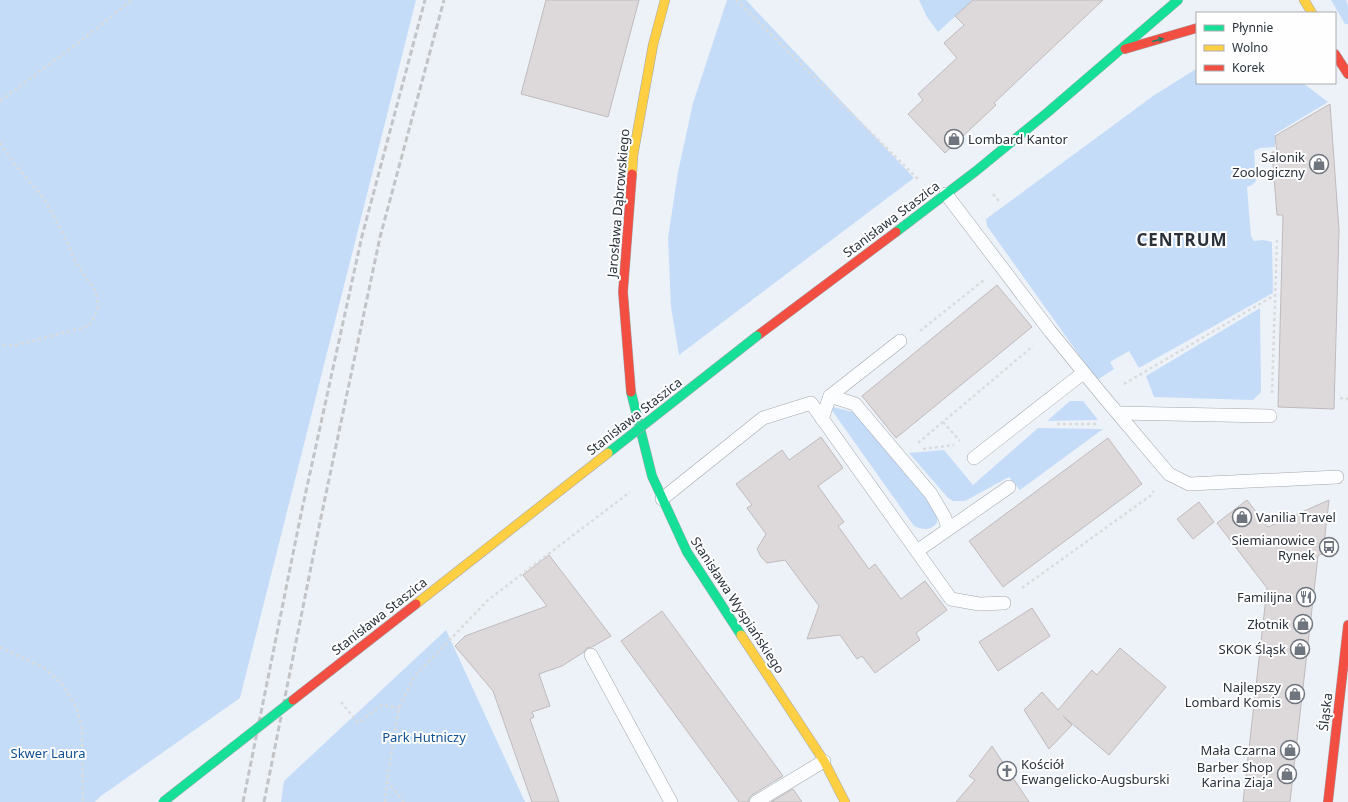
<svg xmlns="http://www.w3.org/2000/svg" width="1348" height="802" font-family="'Noto Sans',sans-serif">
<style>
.green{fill:#c5dcf9}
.building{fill:#ddd9db;stroke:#bfbabd}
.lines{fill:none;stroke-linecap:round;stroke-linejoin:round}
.lane-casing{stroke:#a1a7ae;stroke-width:14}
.fast-casing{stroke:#a1a7ae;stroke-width:10}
.slow-casing{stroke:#a1a7ae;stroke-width:10}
.jam-casing{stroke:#a1a7ae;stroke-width:10}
.path{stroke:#d9dbdd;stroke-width:2.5;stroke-dasharray:3 3;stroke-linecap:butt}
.lane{stroke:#fcfdfe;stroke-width:13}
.fast{stroke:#16e098;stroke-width:9}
.slow{stroke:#ffcf43;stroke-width:9}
.jam{stroke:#f24e42;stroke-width:9}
.rail{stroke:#c2c4c7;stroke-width:3;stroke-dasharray:6 3;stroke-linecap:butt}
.fast-bridge-casing{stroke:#a1a7ae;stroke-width:10;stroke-linecap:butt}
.slow-bridge-casing{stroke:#a1a7ae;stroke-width:10;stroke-linecap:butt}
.jam-bridge-casing{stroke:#a1a7ae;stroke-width:10;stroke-linecap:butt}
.fast-bridge{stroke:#16e098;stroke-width:9}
.slow-bridge{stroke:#ffcf43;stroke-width:9}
.jam-bridge{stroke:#f24e42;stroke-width:9}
.oneway{fill:#218065}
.labels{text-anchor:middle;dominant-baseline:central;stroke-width:4;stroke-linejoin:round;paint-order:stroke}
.poi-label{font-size:13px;fill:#2a323c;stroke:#fefefe;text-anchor:end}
.street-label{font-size:13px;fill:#2a323c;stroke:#fefefe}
.park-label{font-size:13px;fill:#0e5093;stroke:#fefefe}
.district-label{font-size:17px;font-weight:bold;letter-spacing:1px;fill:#2a323c;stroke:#fefefe}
</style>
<rect width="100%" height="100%" fill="#edf2f8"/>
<g class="green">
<path d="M0,0H416L240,698L101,796L95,802H0Z"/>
<path d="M727,0H746L914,178L679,355L671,307L668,238L678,172L693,103Z"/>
<path d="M919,0H973L938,32L927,17Z"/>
<path d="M1331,0H1346L1348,6V24H1345Z"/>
<path d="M1196,69L1197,83H1303L1328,102L1275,134V147L1260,148L1254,151L1256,181L1252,185L1247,187L1251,236L1254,241L1263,240L1272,242L1273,293L1139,368L1129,351L1110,362L1114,369L1097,380L987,226L986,219L1153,96Z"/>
<path d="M1260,308L1261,392L1253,400L1154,397L1146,376Z"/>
<path d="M1070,401H1083L1098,420L1047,421Z"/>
<path d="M833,407L853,412L934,504L937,513V523C929,531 924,530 914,526L831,409Z"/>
<path d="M1038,428L1103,429L1020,490L1009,477L965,501H953L948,498L909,453L944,450L973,485Z"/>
<path d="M446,630L525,802H281L284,781Z"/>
</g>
<g class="building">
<path d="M546,0H639L608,117L521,94Z"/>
<path d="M973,0H1103L994,103L996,105L945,153L908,114L923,100L918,94L957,58L944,43L964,25L955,16Z"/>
<path d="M1330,104L1339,230L1334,409L1278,407L1283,215H1277L1272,152H1277L1275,136Z"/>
<path d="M997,285L1032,327L896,438L862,396Z"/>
<path d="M821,437L843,468L818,486L844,522L838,526L869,569L875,564L901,599L925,581L947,610L916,633L920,640L875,673L862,656L857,659L840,635L807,639L819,606L785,560L767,563L761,557L757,549L766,534L747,508L752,505L736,484L782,450L789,460Z"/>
<path d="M1108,438L1142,484L1003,587L969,541Z"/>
<path d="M1247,500L1268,527L1329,500L1323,553L1318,556L1290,802H1243L1267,588L1217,523Z"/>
<path d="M1199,502L1214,522L1193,539L1177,519Z"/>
<path d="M549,555L611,636L592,647L587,648L584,652L562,666L539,674L550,706L532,712L534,717L530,719L559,802H532L493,691L455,646L465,636L547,606L523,575Z"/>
<path d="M1032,608L1050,636L998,671L979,642Z"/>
<path d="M662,611L783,776L752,795L749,798L748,802H739L621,641Z"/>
<path d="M1120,648L1166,687L1109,755L1063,716L1072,725L1049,749L1024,710L1042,692L1058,710L1092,670L1097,675Z"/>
<path d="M992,746L1029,802H956L975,780L969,776Z"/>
<path d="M793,789L802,802H771Z"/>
</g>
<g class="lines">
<g class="lane-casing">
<g id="lane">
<path d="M946,194L1050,331L1103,396L1169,474L1189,484L1337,477"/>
<path d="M830,396L855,404L931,494L945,518L948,529"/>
<path d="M1118,413L1270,416"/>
<path d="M822,419L830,396L900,341"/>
<path d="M974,458L1083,373"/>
<path d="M662,499L763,418L811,403L951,599L979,604L1004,603"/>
<path d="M917,551L1009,487"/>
<path d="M591,655L671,802"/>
<path d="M756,802L824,761"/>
</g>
</g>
<g class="fast-casing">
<g id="fast">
<path d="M896,232L976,171L1048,112L1178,0"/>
<path d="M631,392L652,476L687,552L741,635"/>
</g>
</g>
<g class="slow-casing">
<g id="slow">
<path d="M1304,0L1312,13"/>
<path d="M632,174L633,156L653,45L665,0"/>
<path d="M741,635L824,761L845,802"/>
</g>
</g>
<g class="jam-casing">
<g id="jam">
<path d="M1125,49L1197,28"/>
<path d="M1335,54L1348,74"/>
<path d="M757,336L896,232"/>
<path d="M631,392L623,292L632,174"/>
<path d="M1328,802L1348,625"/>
</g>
</g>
<g class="path">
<path d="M736,0L919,180"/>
<path d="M0,101L83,39L132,0"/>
<path d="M0,143L13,162L45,200L66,239L75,261L96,292L98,308L89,326L16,345H0"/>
<path d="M993,194L999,201"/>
<path d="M920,331L984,280"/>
<path d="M1124,384L1275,295"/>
<path d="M1272,393L1277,240"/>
<path d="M1340,398L1348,399"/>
<path d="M943,422L960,441"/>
<path d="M1057,424H1096"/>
<path d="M918,443L1033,346"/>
<path d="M923,449L954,445"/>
<path d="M1022,588L1150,496L1154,491"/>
<path d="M0,647L44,668L62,684L76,706L82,728L83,802"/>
<path d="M341,702L358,723L382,705L399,708"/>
<path d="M387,781L404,802"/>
<path d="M385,802L387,780L399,708L414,677L488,600L630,492"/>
</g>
<use href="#lane" class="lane"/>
<use href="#fast" class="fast"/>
<use href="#slow" class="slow"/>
<use href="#jam" class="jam"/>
<g class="rail">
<path d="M243,802L301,514L362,236L425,0"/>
<path d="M264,802L320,522L380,237L444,0"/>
</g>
<g class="fast-bridge-casing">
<g id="fast-bridge">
<path d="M608,453L757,336"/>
<path d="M163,802L293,700"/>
</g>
</g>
<g class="slow-bridge-casing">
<path id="slow-bridge" d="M416,604L608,453"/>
</g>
<g class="jam-bridge-casing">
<path id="jam-bridge" d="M293,700L416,604"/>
</g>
<use href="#fast-bridge" class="fast-bridge"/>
<use href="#slow-bridge" class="slow-bridge"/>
<use href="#jam-bridge" class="jam-bridge"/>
</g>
<defs><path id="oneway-solid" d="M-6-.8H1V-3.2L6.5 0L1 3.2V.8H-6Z"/></defs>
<use class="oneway" href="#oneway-solid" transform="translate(1158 40) rotate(-15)"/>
<defs>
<g id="shop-ring" transform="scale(1)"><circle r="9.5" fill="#fefefe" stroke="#6e757e" stroke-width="1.5"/><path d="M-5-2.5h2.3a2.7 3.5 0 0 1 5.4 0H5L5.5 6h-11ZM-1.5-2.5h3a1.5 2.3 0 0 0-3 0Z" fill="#6e757e"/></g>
<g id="bus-ring" transform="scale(1)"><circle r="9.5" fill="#fefefe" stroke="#6e757e" stroke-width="1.5"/><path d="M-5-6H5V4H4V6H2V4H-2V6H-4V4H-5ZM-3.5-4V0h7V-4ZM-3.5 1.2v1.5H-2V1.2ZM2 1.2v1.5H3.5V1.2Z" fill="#6e757e"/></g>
<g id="restaurant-ring" transform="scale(1)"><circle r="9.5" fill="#fefefe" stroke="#6e757e" stroke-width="1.5"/><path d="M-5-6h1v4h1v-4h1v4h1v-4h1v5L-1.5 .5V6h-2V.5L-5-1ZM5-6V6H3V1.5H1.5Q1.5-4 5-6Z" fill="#6e757e"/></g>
<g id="church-ring" transform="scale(1)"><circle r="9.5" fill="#fefefe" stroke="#6e757e" stroke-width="1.5"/><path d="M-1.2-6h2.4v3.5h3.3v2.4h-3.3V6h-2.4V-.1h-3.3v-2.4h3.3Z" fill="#6e757e"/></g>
</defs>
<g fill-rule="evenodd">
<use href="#shop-ring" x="954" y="139"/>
<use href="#shop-ring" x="1319" y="164"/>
<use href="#shop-ring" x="1242" y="517"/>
<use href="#bus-ring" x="1329" y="547"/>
<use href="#restaurant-ring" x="1306" y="597"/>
<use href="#shop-ring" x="1303" y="624"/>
<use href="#shop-ring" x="1300" y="649"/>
<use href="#shop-ring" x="1295" y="694"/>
<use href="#shop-ring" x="1290" y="750"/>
<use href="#church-ring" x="1007" y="771"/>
<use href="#shop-ring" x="1287" y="774"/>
</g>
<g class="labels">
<g class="poi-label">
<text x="968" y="139" text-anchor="start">Lombard Kantor</text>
<text x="1305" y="157">Salonik<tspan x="1305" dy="15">Zoologiczny</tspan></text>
<text x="1256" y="517" text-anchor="start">Vanilia Travel</text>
<text x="1315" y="540">Siemianowice<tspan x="1315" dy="15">Rynek</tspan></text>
<text x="1292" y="597">Familijna</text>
<text x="1289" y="624">Złotnik</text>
<text x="1286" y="649">SKOK Śląsk</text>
<text x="1281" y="687">Najlepszy<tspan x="1281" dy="15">Lombard Komis</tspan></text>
<text x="1276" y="750">Mała Czarna</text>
<text x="1021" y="764" text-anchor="start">Kościół<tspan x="1021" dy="15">Ewangelicko-Augsburski</tspan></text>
<text x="1273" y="767">Barber Shop<tspan x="1273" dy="15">Karina Ziaja</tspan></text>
</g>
<g class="street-label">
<text transform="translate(618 203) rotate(-85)">Jarosława Dąbrowskiego</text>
<text transform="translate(891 219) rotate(-37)">Stanisława Staszica</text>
<text transform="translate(634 416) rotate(-38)">Stanisława Staszica</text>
<text transform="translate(738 605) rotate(57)">Stanisława Wyspiańskiego</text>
<text transform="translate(379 616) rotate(-38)">Stanisława Staszica</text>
<text transform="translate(1325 712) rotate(-83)">Śląska</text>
</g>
<g class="park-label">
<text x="424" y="737">Park Hutniczy</text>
<text x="48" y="753">Skwer Laura</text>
</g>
<g class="district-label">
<text x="1182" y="239">CENTRUM</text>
</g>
</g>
<rect x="1196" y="12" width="140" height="72" fill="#fefefe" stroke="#a9acb0"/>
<rect x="1204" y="25" width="20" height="6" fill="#16e098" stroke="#a9acb0"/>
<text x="1232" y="32" font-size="12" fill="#2a323c">Płynnie</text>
<rect x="1204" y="45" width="20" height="6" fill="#ffcf43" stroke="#a9acb0"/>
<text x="1232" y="52" font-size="12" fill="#2a323c">Wolno</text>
<rect x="1204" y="65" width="20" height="6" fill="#f24e42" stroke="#a9acb0"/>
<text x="1232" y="72" font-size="12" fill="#2a323c">Korek</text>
</svg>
